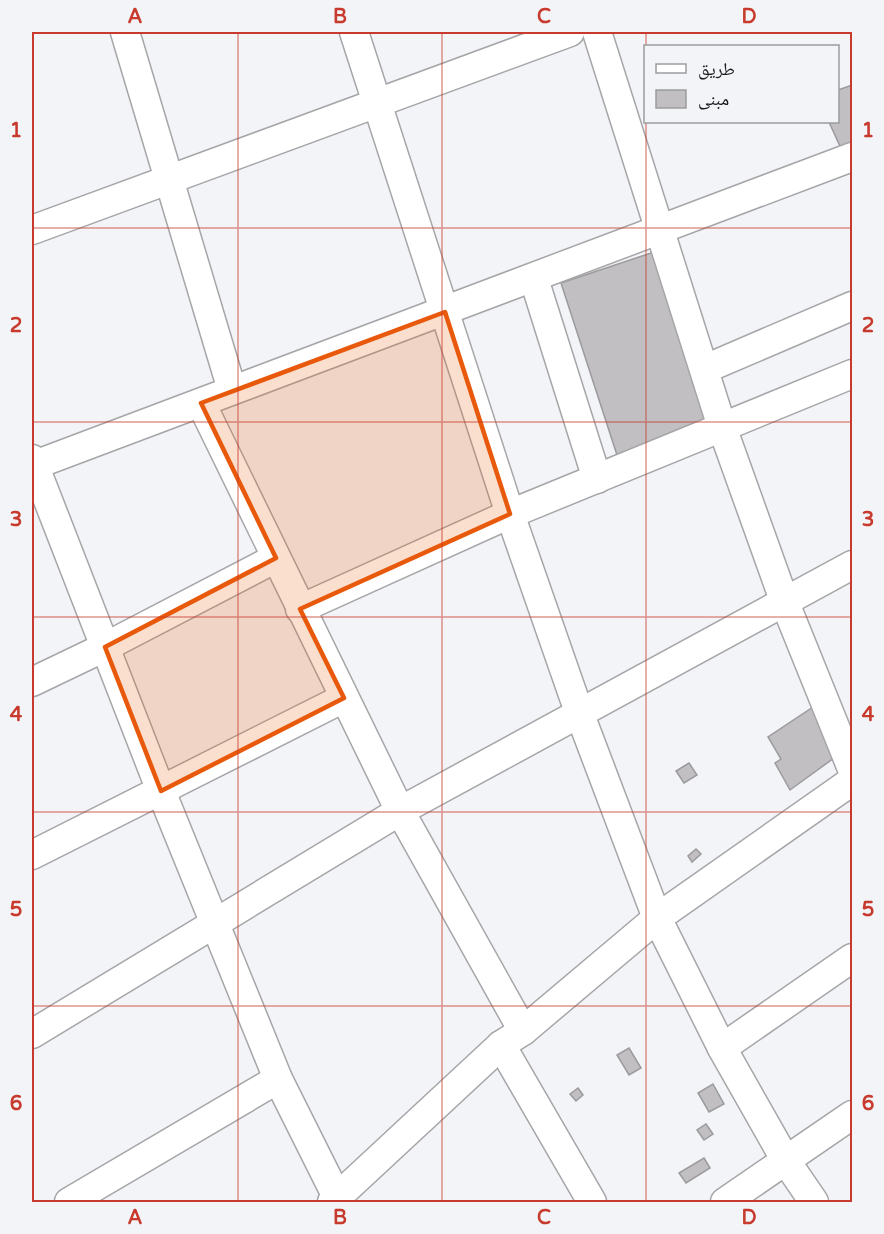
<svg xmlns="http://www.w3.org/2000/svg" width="884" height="1234" font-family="'Varela Round','Noto Naskh Arabic',sans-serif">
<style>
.building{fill:#c1bfc1;stroke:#9b9a9c;stroke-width:1.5}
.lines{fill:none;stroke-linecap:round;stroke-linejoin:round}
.minor-casing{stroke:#a6a6a9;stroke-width:31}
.minor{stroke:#fff;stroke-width:28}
.marked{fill:#e8590c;fill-opacity:0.2;stroke:#e8590c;stroke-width:4.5;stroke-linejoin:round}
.grid{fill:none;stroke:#c73a2d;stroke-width:1.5;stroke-opacity:0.55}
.neatline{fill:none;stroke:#c73a2d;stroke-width:2}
.grid-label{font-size:20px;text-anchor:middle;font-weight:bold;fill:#c73a2d}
</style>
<rect width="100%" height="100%" fill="#f3f4f7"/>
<g class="building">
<path d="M852,85V152L844,155L829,122H838V90Z"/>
<path d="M657,251L713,423L617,455L561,283Z"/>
<path d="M819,703L845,750L790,790L775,763L781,759L768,737Z"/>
<path d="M689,763L697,775L684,783L676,771Z"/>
<path d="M696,849L701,854L692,862L688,856Z"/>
<path d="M629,1048L641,1068L629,1075L617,1055Z"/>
<path d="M713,1084L724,1104L709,1112L698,1093Z"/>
<path d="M578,1088L583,1095L576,1101L570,1094Z"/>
<path d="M706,1124L713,1134L704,1140L697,1130Z"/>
<path d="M704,1158L710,1168L686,1183L679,1173Z"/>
</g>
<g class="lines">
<g class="minor-casing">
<g id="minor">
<path d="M125,32L232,390"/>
<path d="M354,32L510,514L579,712L657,918L722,1048L786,1161L814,1202"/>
<path d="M597,32L722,427L785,603L852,769"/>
<path d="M32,230L570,32"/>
<path d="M534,279L597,479"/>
<path d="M705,369L852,306"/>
<path d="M201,403L400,811L523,1031"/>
<path d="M32,459L161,791L278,1079L337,1197"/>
<path d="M32,466L852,157"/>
<path d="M300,609L510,514L852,374"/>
<path d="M32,682L105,647L276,558"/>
<path d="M32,855L344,698"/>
<path d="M32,1034L400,811L852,565"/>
<path d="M501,1045L592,1202"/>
<path d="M722,1048L852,958"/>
<path d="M69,1202L278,1079"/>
<path d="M332,1202L501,1045L523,1031L657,918L852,781"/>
<path d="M725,1202L852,1115"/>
</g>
</g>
<use href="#minor" class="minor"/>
</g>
<path class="marked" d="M445,312L510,514L300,609L344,698L161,791L105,647L276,558L201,403Z"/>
<path class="grid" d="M238,32V1202M442,32V1202M646,32V46M646,122V1202M32,228H852M32,422H852M32,617H852M32,812H852M32,1006H852"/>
<rect width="884" height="1234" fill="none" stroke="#f3f4f7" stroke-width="66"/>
<rect x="644" y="45" width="195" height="78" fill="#f3f4f7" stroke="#9b9c9e" stroke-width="1.5"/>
<rect x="656" y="64" width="30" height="9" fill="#ffffff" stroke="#9b9c9e" stroke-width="1.5"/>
<text x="698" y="75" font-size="18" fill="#181819">طريق</text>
<rect x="656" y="90" width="30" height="18" fill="#c1bfc1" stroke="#9b9c9e" stroke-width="1.5"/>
<text x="698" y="105" font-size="18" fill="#181819">مبنى</text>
<rect x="33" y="33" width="818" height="1168" class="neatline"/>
<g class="grid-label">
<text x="135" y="23">A</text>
<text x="340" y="23">B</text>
<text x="544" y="23">C</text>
<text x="749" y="23">D</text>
<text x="16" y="137">1</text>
<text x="868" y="137">1</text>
<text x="16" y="332">2</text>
<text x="868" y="332">2</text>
<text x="16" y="526">3</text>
<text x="868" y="526">3</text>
<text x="16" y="721">4</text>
<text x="868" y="721">4</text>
<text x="16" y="916">5</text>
<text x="868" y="916">5</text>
<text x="16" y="1110">6</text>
<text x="868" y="1110">6</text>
<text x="135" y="1224">A</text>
<text x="340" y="1224">B</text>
<text x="544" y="1224">C</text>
<text x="749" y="1224">D</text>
</g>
</svg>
